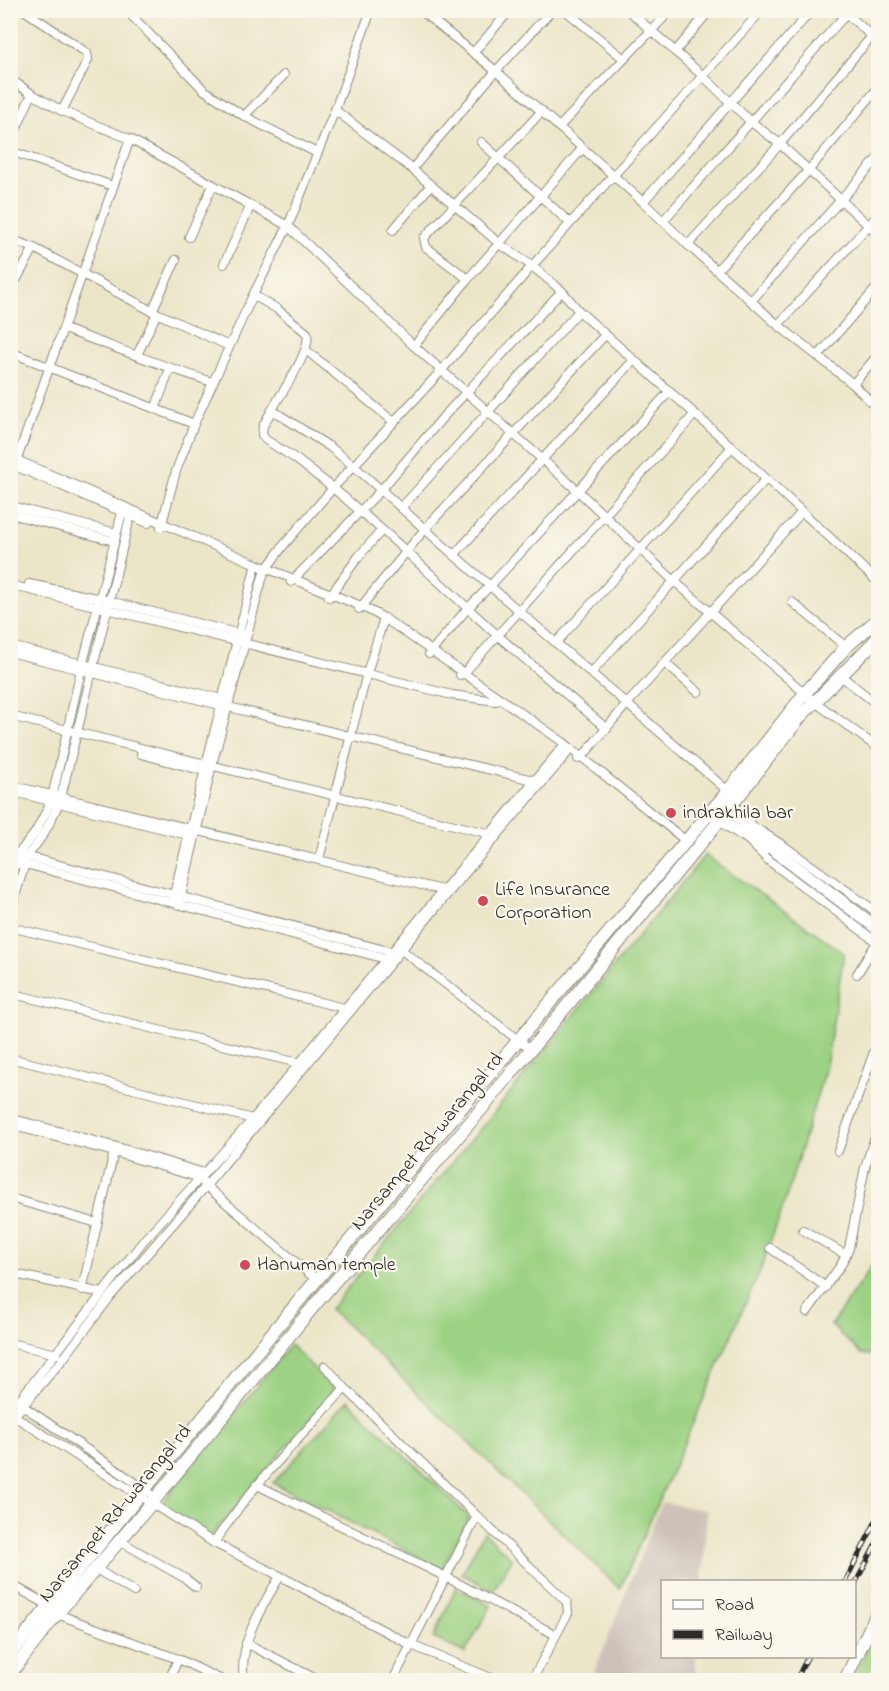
<svg xmlns="http://www.w3.org/2000/svg" width="889" height="1691" font-family="'Indie Flower',sans-serif">
<style>
.industrial{fill:#cdc2b9}
.green{fill:#9cd283;stroke:#647e57;stroke-width:1.5}
.lines{fill:none;stroke-linecap:round;stroke-linejoin:round}
.street-casing{stroke:#8c887a;stroke-width:10}
.secondary-casing{stroke:#8c887a;stroke-width:14}
.street{stroke:#fff;stroke-width:8}
.secondary{stroke:#fff;stroke-width:12}
.rail-casing{stroke:#2b2b2b;stroke-width:5}
.rail{stroke:#fbf7ec;stroke-width:3;stroke-dasharray:9;stroke-linecap:butt}
.poi-dot{fill:#d1495b;stroke:#fbf7ec;stroke-width:2}
.labels{text-anchor:middle;dominant-baseline:central;stroke-width:4.5;stroke-linejoin:round;paint-order:stroke}
.poi-label{font-size:20px;fill:#2b2b2b;stroke:#fbf7ec;text-anchor:start}
.street-label{font-size:20px;fill:#2b2b2b;stroke:#fbf7ec}
</style>
<rect width="100%" height="100%" fill="#fbf7ec"/>
<filter id="ink" filterUnits="userSpaceOnUse"><feTurbulence type="fractalNoise" baseFrequency=".0167" numOctaves="2"/><feDisplacementMap in="SourceGraphic" scale="12" xChannelSelector="R" yChannelSelector="G"/><feConvolveMatrix kernelMatrix="1 2 1 2 8 2 1 2 1" color-interpolation-filters="sRGB"/></filter>
<filter id="wash" filterUnits="userSpaceOnUse"><feTurbulence type="fractalNoise" baseFrequency=".008" numOctaves="4" result="noise"/><feDisplacementMap in="SourceGraphic" scale="24" xChannelSelector="R" yChannelSelector="G"/><feGaussianBlur stdDeviation="1.35" result="paint"/><feColorMatrix in="noise" values="0 0 0 0 0 0 0 0 0 0 0 0 0 0 0 0 0 1.4 0 .05"/><feComposite in="paint" operator="in"/></filter>
<g filter="url(#wash)">
<rect width="100%" height="100%" fill="#ece6c9"/>
<path class="industrial" d="M662,1502L707,1511L702,1581L662,1582V1656L696,1657L695,1680H591Z"/>
<g class="green">
<path d="M705,855L844,953L826,1066L786,1198L762,1266L620,1589L330,1309L496,1110Z"/>
<path d="M878,1257V1356L861,1354L831,1325Z"/>
<path d="M290,1345L335,1389L211,1536L159,1506Z"/>
<path d="M348,1400L469,1517L442,1569L273,1483Z"/>
<path d="M484,1532L512,1559L493,1591L462,1574Z"/>
<path d="M456,1588L491,1606L465,1653L433,1638Z"/>
<path d="M878,1627V1680H852Z"/>
</g>
</g>
<g filter="url(#ink)">
<g class="lines">
<g class="street-casing">
<g id="street">
<path d="M24,10L87,53L88,60L62,111"/>
<path d="M126,10L204,90L244,116L317,153"/>
<path d="M371,10L335,110L412,169L500,244L532,266L562,291L579,311L732,447L878,582"/>
<path d="M420,10L496,71L643,202L688,245L778,325L853,384L878,409"/>
<path d="M565,10L624,59"/>
<path d="M628,10L703,76L750,121L780,144L878,234"/>
<path d="M844,11L878,42"/>
<path d="M675,52L710,10"/>
<path d="M473,53L510,10"/>
<path d="M10,79L32,94L62,111L130,139L288,226L414,346L578,491L674,581L815,702L878,748"/>
<path d="M244,116L284,75"/>
<path d="M559,127L671,10"/>
<path d="M10,142L32,94"/>
<path d="M481,142L570,223"/>
<path d="M10,151L113,186"/>
<path d="M412,169L496,71L552,10"/>
<path d="M643,202L812,10"/>
<path d="M663,221L847,13"/>
<path d="M393,230L431,185"/>
<path d="M189,237L213,185"/>
<path d="M10,239L34,248L152,311L229,346"/>
<path d="M688,245L780,144L872,36"/>
<path d="M224,264L251,205"/>
<path d="M717,270L808,171L878,88"/>
<path d="M468,279L426,247L424,238L542,111"/>
<path d="M253,295L277,309L307,333C312,351 281,393 272,410L330,447L354,466L454,555L728,791"/>
<path d="M10,299L15,282L34,248"/>
<path d="M751,301L878,158"/>
<path d="M152,311L176,260"/>
<path d="M778,325L878,215"/>
<path d="M64,329C114,347 162,366 212,382"/>
<path d="M414,346L468,279L582,149"/>
<path d="M306,350L394,422"/>
<path d="M10,352L194,424"/>
<path d="M137,355L157,313"/>
<path d="M818,356L878,286"/>
<path d="M853,384L878,355"/>
<path d="M155,409L170,369"/>
<path d="M272,410L263,426L262,435L266,440L296,459L333,488L388,535L497,635L607,729"/>
<path d="M10,457L256,564L361,606L384,618L563,742L686,841"/>
<path d="M16,462L130,139"/>
<path d="M10,464L148,523"/>
<path d="M10,506L116,533"/>
<path d="M401,508L579,311"/>
<path d="M10,514L114,541"/>
<path d="M161,527L176,471L194,424L253,295L288,226L335,110"/>
<path d="M454,555L634,360"/>
<path d="M291,582L381,490L444,416L562,291"/>
<path d="M29,584L101,599L244,635"/>
<path d="M10,585L452,695L496,701"/>
<path d="M329,597L359,556L382,530"/>
<path d="M792,602L846,647"/>
<path d="M359,609L425,529L605,335"/>
<path d="M556,643L732,447"/>
<path d="M10,646L226,700"/>
<path d="M10,652L220,705L537,781"/>
<path d="M429,654L467,609L490,586L670,391"/>
<path d="M665,663L698,692"/>
<path d="M591,673L766,479"/>
<path d="M460,675L464,673L694,415"/>
<path d="M841,676L878,705"/>
<path d="M10,716L491,834"/>
<path d="M141,754L204,771"/>
<path d="M578,759L582,757L626,705L802,512"/>
<path d="M10,785L446,891"/>
<path d="M10,791L192,836"/>
<path d="M759,830L784,846L878,913"/>
<path d="M749,841L768,860L878,943"/>
<path d="M10,852L396,953"/>
<path d="M16,854L22,849L35,833L51,802L81,670L123,509"/>
<path d="M319,859L367,673L384,618"/>
<path d="M10,860L390,960"/>
<path d="M10,870C36,852 50,826 61,797L131,513"/>
<path d="M173,898L256,564"/>
<path d="M179,905L212,765L264,572L283,546L333,488L441,371L532,266L762,10"/>
<path d="M10,912L25,864"/>
<path d="M10,927L344,1008"/>
<path d="M399,948L518,1040L532,1049"/>
<path d="M857,974L877,942"/>
<path d="M10,993L150,1028L299,1063"/>
<path d="M10,1058L253,1119"/>
<path d="M10,1118L117,1147L204,1173"/>
<path d="M10,1125L114,1152L200,1178L206,1186L318,1281"/>
<path d="M838,1151L878,1041"/>
<path d="M10,1198L97,1223"/>
<path d="M803,1230L846,1255"/>
<path d="M770,1248L826,1287"/>
<path d="M10,1273L102,1293"/>
<path d="M82,1290L114,1152"/>
<path d="M807,1312L841,1265L849,1248L865,1167L878,1128"/>
<path d="M10,1343L57,1354"/>
<path d="M345,1388L477,1516L393,1680"/>
<path d="M23,1406L149,1492"/>
<path d="M10,1412L144,1240L253,1119L565,744"/>
<path d="M11,1414L214,1543"/>
<path d="M10,1421L63,1359L110,1297L206,1186L450,891L571,749"/>
<path d="M257,1485L446,1577L556,1635"/>
<path d="M477,1516L567,1602L568,1613L532,1680"/>
<path d="M120,1541L186,1579L196,1587"/>
<path d="M96,1569L134,1592"/>
<path d="M280,1576L411,1645L496,1680"/>
<path d="M10,1584L50,1606L57,1614L178,1659L222,1680"/>
<path d="M246,1643L318,1680"/>
<path d="M169,1680L178,1659"/>
<path d="M244,1680C238,1642 262,1607 280,1576L214,1543C251,1486 300,1438 345,1388L325,1366"/>
</g>
</g>
<g class="secondary-casing">
<g id="secondary">
<path d="M722,805L748,824L775,851L878,929"/>
<path d="M714,815L742,834L766,847"/>
<path d="M10,1654L277,1327L728,791L805,693L846,647L878,619"/>
<path d="M10,1674L57,1614L151,1504L313,1307L490,1099L720,820L801,716L878,638"/>
<path d="M845,1680L878,1611"/>
</g>
</g>
<use href="#street" class="street"/>
<use href="#secondary" class="secondary"/>
<g class="rail-casing">
<g id="rail">
<path d="M845,1582L878,1517"/>
<path d="M854,1586L878,1540"/>
<path d="M796,1680L808,1656"/>
</g>
</g>
<use href="#rail" class="rail"/>
</g>
</g>
<g class="poi-dot">
<circle cx="671" cy="813" r="6"/>
<circle cx="483" cy="901" r="6"/>
<circle cx="245" cy="1265" r="6"/>
</g>
<g class="labels">
<g class="poi-label">
<text x="683" y="813">indrakhila bar</text>
<text x="495" y="890">Life Insurance<tspan x="495" dy="23">Corporation</tspan></text>
<text x="257" y="1265">Hanuman temple</text>
</g>
<g class="street-label">
<text transform="translate(428 1142) rotate(-50)">Narsampet Rd-warangal rd</text>
<text transform="translate(116 1514) rotate(-50)">Narsampet Rd-warangal rd</text>
</g>
</g>
<rect width="889" height="1691" fill="none" stroke="#fbf7ec" stroke-width="36"/>
<rect x="661" y="1580" width="195" height="78" fill="#fbf7ec" stroke="#a8a59f" stroke-width="1.5"/>
<rect x="673" y="1600" width="30" height="9" fill="#ffffff" stroke="#a8a59f" stroke-width="1.5"/>
<text x="715" y="1610" font-size="18" fill="#2b2b2b">Road</text>
<rect x="673" y="1630" width="30" height="9" fill="#2b2b2b" stroke="#a8a59f" stroke-width="1.5"/>
<text x="715" y="1640" font-size="18" fill="#2b2b2b">Railway</text>
</svg>
